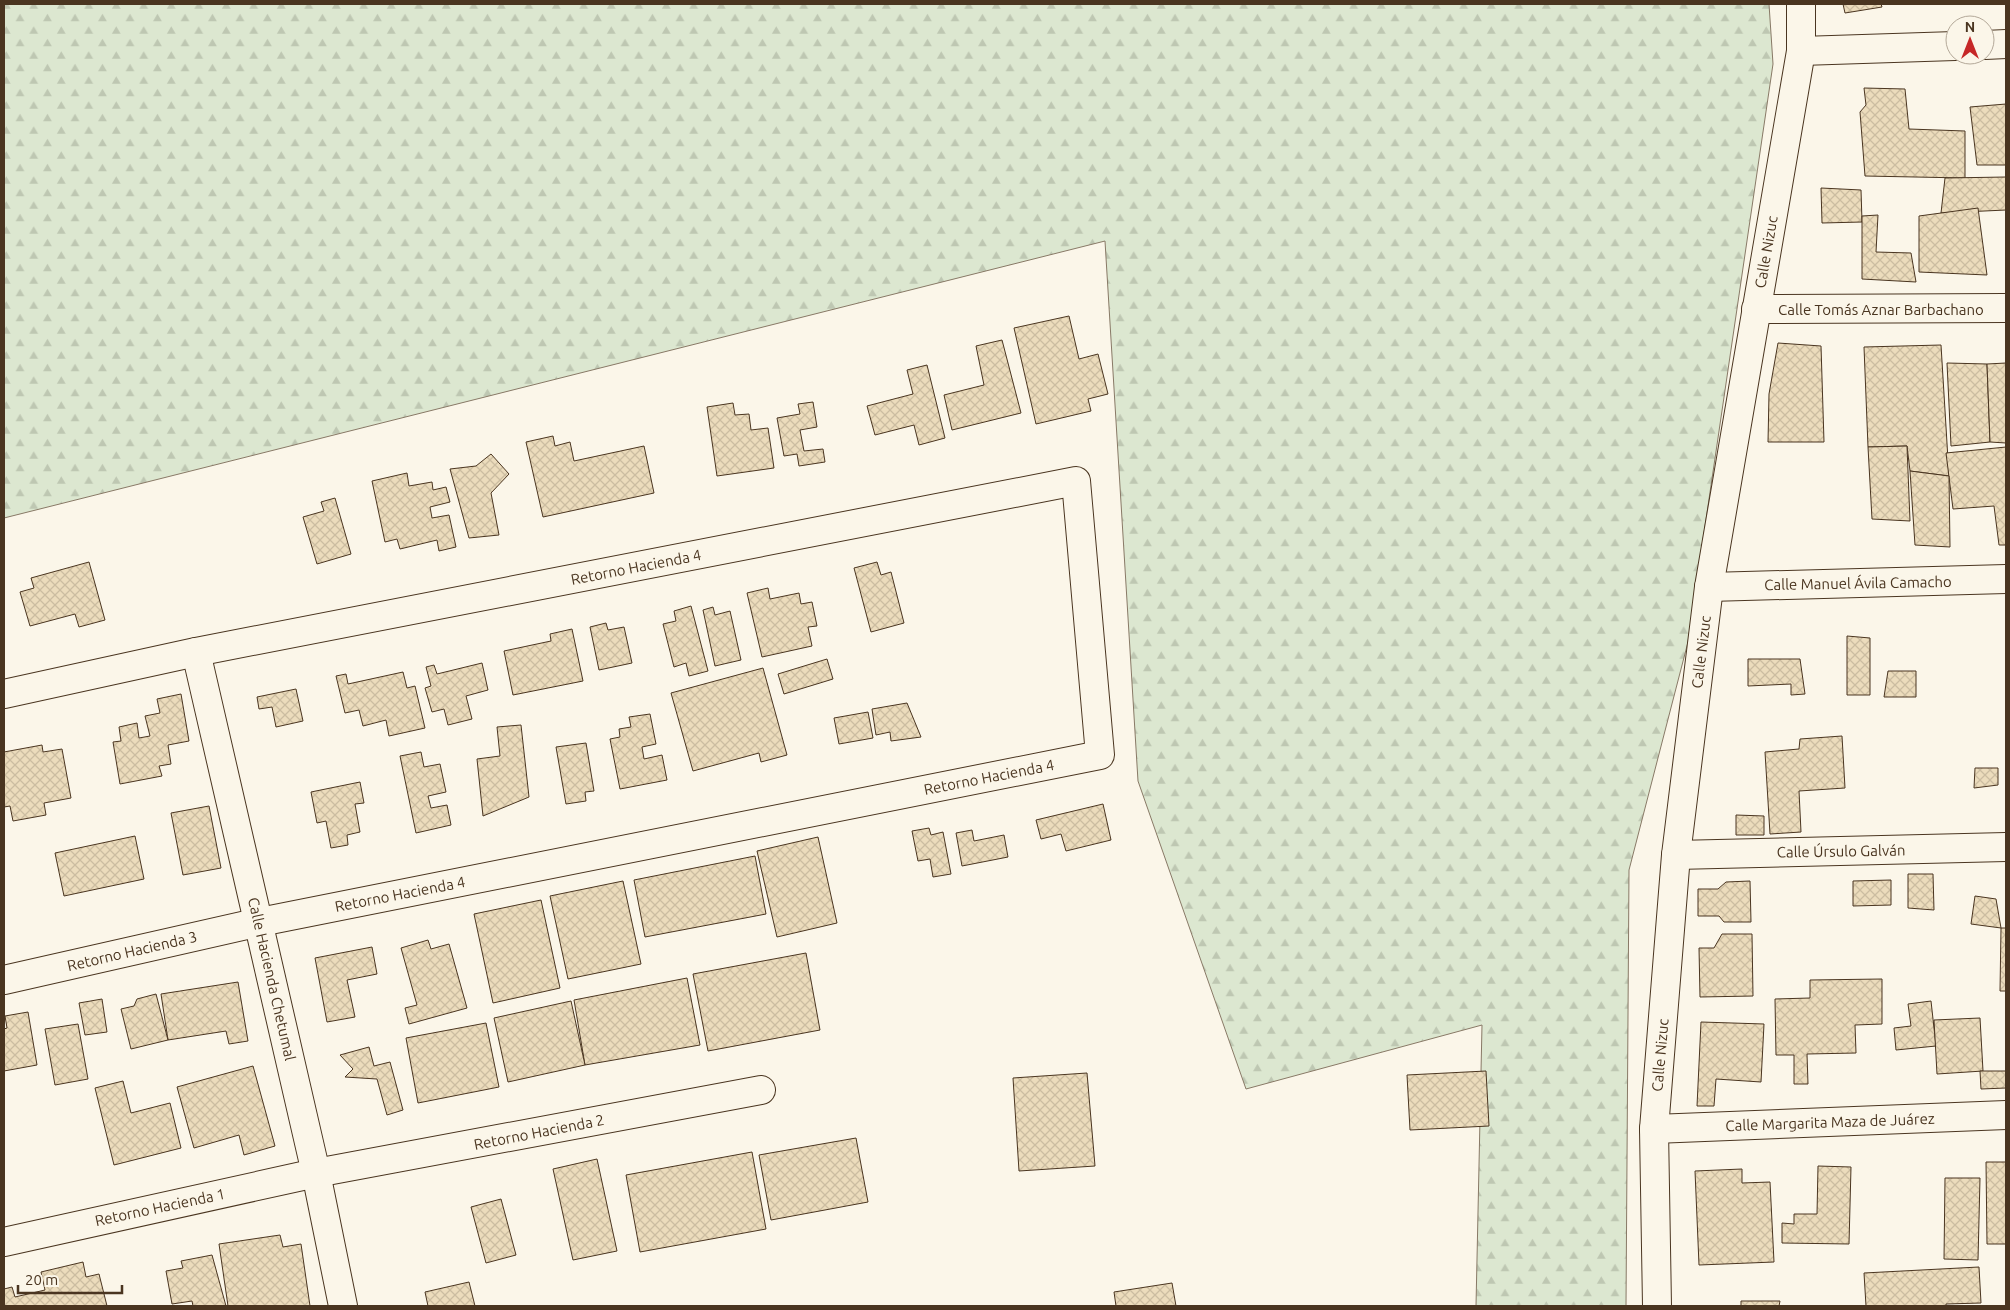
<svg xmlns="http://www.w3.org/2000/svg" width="2010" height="1310" font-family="Ubuntu,sans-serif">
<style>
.forest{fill:url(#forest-firs);stroke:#887966}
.building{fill:url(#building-cross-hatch);stroke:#4a3520}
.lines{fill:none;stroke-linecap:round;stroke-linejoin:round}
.minor-casing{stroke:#4a3520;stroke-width:30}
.minor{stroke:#fbf6e9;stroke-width:28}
.labels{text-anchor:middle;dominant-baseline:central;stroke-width:4;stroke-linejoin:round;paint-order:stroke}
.street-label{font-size:15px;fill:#4a3520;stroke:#fbf6e9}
</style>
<defs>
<pattern id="forest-firs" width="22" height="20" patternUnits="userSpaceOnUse" patternTransform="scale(1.25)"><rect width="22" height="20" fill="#dce7d0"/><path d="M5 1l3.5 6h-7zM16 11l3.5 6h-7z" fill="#bec7b2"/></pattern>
<pattern id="building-cross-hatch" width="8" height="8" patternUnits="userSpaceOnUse" patternTransform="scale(1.25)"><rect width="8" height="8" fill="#ecdcbc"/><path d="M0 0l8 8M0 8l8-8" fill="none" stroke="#ccbda1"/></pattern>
</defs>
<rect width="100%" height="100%" fill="#fbf6e9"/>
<path class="forest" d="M4,4H1769L1773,64L1688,642L1629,870L1626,1306H1476L1482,1025L1246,1089L1138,781L1105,241L4,518Z"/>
<g class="building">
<path d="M1843,4H1881L1882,7L1845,13Z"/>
<path d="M1864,88L1905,89L1909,129L1965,131V178L1865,176L1860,112L1866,105Z"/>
<path d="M2006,104V165H1977L1970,107Z"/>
<path d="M2006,177V210L1941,213L1945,178Z"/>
<path d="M1821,188L1861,190L1862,222L1822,223Z"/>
<path d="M1978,208L1987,275L1919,272V216Z"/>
<path d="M1878,215L1876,252L1911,253L1916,282L1862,279V216Z"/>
<path d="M1069,316L1079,359L1098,354L1108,394L1088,399L1091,411L1036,424L1014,328Z"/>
<path d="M1002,340L1021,413L952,430L944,395L984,385L976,346Z"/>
<path d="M1778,343L1821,346L1824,442H1768L1769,394Z"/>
<path d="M1941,345L1949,476L1910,471L1907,446L1868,447L1864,347Z"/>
<path d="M1947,363L1987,364L1990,442L1951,446Z"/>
<path d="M2006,363V443L1990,442L1987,364Z"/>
<path d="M927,365L945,438L919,445L914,425L875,435L867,406L913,394L907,370Z"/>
<path d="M813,402L817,427L800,430L804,451L823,449L825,462L799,466L797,454L784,456L777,418L800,414L798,404Z"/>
<path d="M733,403L735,415L749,414L751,430L768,428L774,468L717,476L707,407Z"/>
<path d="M553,436L555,446L570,442L574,461L644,446L654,493L543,517L526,442Z"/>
<path d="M1907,446L1910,521L1872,519L1868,447Z"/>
<path d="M2006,447V545H1999L1994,506L1953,509L1946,453Z"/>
<path d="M491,454L509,474L491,493L499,535L469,538L450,469L476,466Z"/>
<path d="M1910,471L1949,476L1950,547L1915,545Z"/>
<path d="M407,473L409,486L432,482L433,490L446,487L450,502L430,507L432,518L449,515L456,547L439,551L437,540L400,549L397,539L385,542L372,481Z"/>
<path d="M335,498L351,554L317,564L303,517L324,511L321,502Z"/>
<path d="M89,562L105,620L79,627L75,614L30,626L20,592L34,588L31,578Z"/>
<path d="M877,562L881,575L891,572L904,623L871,632L854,568Z"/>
<path d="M768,588L770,599L799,593L801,604L812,602L817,626L808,627L812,646L762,657L747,593Z"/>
<path d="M691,606L708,671L689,676L686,663L674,667L663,624L676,621L674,611Z"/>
<path d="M713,607L715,615L730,611L741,660L715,666L703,610Z"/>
<path d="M606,623L608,630L624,627L632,663L599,670L590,627Z"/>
<path d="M572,629L583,681L513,695L504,651L551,641L550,634Z"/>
<path d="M1847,636L1870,638V695H1847Z"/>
<path d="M827,659L833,679L784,694L778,674Z"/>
<path d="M1748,659H1800L1805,694L1791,695V684L1748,686Z"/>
<path d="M482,663L488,690L466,696L472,719L448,725L444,709L432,712L425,688L431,686L426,667L434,665L437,674Z"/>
<path d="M763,668L787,755L761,762L759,753L693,771L671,693Z"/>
<path d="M1888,671H1916V697H1884Z"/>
<path d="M403,672L407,688L415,686L425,728L389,736L386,720L363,726L359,710L345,713L336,676L346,674L348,684Z"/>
<path d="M296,689L303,721L276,727L272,707L259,709L257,697Z"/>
<path d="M181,694L189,741L168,745L171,764L159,766L162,776L120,784L113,742L121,741L119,727L137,723L139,738L150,736L145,716L160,713L157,699Z"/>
<path d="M907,703L921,737L891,741L890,732L876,735L872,709Z"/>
<path d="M868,712L873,738L839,744L834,718Z"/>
<path d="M650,714L656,744L642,747L644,759L662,755L667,780L620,789L610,739L620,737L619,729L631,727L629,717Z"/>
<path d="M521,725L529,797L483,816L477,759L500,756L497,727Z"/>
<path d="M1842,736L1845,788L1799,791L1801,832L1770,834L1765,752L1799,749L1800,739Z"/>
<path d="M586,743L594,791L585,792L586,801L566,804L556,747Z"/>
<path d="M42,745L43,752L62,749L71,798L44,803L46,815L13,821L10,806L4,807V752Z"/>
<path d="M421,752L424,767L440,764L446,792L428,796L431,808L447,805L451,825L416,833L400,756Z"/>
<path d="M1975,768H1998V785L1974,788Z"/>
<path d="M360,782L364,803L355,804L360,832L347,835L348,845L331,848L326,821L317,823L311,792Z"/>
<path d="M1103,804L1111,840L1066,851L1061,834L1041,839L1036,820Z"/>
<path d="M209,806L221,868L183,875L171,813Z"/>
<path d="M1736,815L1764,816V835H1736Z"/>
<path d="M929,828L931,835L943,832L951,874L933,877L930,859L918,861L912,831Z"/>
<path d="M972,830L974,841L1004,835L1008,857L962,866L956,833Z"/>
<path d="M135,836L144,879L64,896L55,853Z"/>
<path d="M818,837L837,923L777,937L757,851Z"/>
<path d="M755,856L766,914L645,937L634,880Z"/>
<path d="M1908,874H1933L1934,910L1908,908Z"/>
<path d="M1891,880V905L1853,906V881Z"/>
<path d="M623,881L641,964L568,979L550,896Z"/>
<path d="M1750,881L1751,922H1724L1719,916H1698V889H1718L1726,882Z"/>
<path d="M1975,896L1996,899L2001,928L1971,924Z"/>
<path d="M541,900L560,988L493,1003L474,914Z"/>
<path d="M2001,928H2006V991H2000Z"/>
<path d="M1722,934H1752L1753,996L1700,997L1699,948H1714Z"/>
<path d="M428,940L431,949L449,944L467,1008L409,1024L405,1008L417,1005L401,948Z"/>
<path d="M372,947L377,974L347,980L355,1017L327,1022L315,958Z"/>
<path d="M806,953L820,1030L708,1051L693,974Z"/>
<path d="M687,978L700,1045L585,1065L574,1000Z"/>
<path d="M1882,979V1024L1855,1025L1856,1053L1807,1054L1808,1084H1794V1055H1776L1775,999L1810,998V980Z"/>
<path d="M238,982L248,1041L229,1044L226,1031L168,1040L161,994Z"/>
<path d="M156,994L168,1040L131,1049L121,1009L134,1006L137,999Z"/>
<path d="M102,999L107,1032L85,1035L79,1003Z"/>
<path d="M571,1001L585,1065L508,1082L494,1018Z"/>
<path d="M1931,1001L1936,1046L1896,1050L1894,1028L1911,1026L1908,1004Z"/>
<path d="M28,1012L37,1065L4,1071V1029L7,1028L5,1016Z"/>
<path d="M1980,1018L1983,1071L1937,1074L1934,1020Z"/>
<path d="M1701,1022L1764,1024L1761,1082L1716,1079L1714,1106H1697Z"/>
<path d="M486,1023L499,1087L418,1103L406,1038Z"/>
<path d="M78,1024L88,1079L55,1085L45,1029Z"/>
<path d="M369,1047L374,1066L390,1062L403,1110L387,1115L377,1079L345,1077L353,1069L340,1055Z"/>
<path d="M253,1066L275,1146L244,1155L239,1135L194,1148L177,1087Z"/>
<path d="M1486,1071L1489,1126L1410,1130L1407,1075Z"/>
<path d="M1980,1071H2006V1088L1981,1089Z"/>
<path d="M1087,1073L1095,1166L1019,1171L1013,1078Z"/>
<path d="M123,1081L131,1113L170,1103L181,1148L114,1165L95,1088Z"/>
<path d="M856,1138L868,1202L771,1220L759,1155Z"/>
<path d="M752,1152L766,1229L640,1252L626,1175Z"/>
<path d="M597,1159L617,1251L573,1260L553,1169Z"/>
<path d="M1986,1162H2006V1244H1987Z"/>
<path d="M1818,1166L1851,1167L1849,1244L1782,1243V1223L1794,1224V1214H1817Z"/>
<path d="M1742,1169V1183L1770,1182L1774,1262L1699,1265L1695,1171Z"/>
<path d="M1945,1178H1980L1978,1260L1944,1259Z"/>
<path d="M501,1199L516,1255L486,1263L471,1207Z"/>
<path d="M280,1235L283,1247L301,1244L310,1306H228L219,1244Z"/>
<path d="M212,1255L226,1306H193L192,1301L172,1304L166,1271L183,1268L181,1261Z"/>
<path d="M83,1262L86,1277L99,1274L107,1306H4V1289L12,1287L15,1297L45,1290L41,1272Z"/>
<path d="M1979,1267L1981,1303L1946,1304V1306H1866L1864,1273Z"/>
<path d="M469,1282L475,1306H428L425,1292Z"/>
<path d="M1172,1283L1176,1306H1116L1114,1292Z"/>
<path d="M1741,1301H1780L1779,1306H1741Z"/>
</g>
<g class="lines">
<g class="minor-casing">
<g id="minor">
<path d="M1985,45L2006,44"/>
<path d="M1801,51L1955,46"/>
<path d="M1756,309L2006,308"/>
<path d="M1709,587L2006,579"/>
<path d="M196,652L316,1173L343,1306"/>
<path d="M4,694L196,652L1076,481L1100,755L260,922L4,980"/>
<path d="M1676,855L2006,847"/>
<path d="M1654,1129L2006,1115"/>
<path d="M4,1242L316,1173L761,1090"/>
<path d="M1657,1306L1654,1129L1676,855L1709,587L1801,51V4"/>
</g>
</g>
<use href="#minor" class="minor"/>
</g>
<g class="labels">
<g class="street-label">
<text transform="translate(1766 252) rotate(-80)">Calle Nizuc</text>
<text x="1881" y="309">Calle Tomás Aznar Barbachano</text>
<text transform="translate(636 567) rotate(-11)">Retorno Hacienda 4</text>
<text transform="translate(1858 583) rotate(-1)">Calle Manuel Ávila Camacho</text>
<text transform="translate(1701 652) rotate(-83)">Calle Nizuc</text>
<text transform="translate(989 777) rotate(-11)">Retorno Hacienda 4</text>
<text transform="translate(1841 851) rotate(-1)">Calle Úrsulo Galván</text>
<text transform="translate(400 894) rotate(-11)">Retorno Hacienda 4</text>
<text transform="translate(132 951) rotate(-13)">Retorno Hacienda 3</text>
<text transform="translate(272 979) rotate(77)">Calle Hacienda Chetumal</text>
<text transform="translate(1660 1055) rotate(-85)">Calle Nizuc</text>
<text transform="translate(1830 1122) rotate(-2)">Calle Margarita Maza de Juárez</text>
<text transform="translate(539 1132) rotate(-11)">Retorno Hacienda 2</text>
<text transform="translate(160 1207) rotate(-12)">Retorno Hacienda 1</text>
</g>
</g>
<rect width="2010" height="1310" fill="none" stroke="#4a3520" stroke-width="10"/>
<g transform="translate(1970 40)"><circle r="24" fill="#fbf6e9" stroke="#b4a999"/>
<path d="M0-4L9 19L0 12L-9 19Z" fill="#c62828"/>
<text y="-8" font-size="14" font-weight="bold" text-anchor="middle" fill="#4a3520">N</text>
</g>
<path d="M18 1285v8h104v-8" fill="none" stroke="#4a3520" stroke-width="2.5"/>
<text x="25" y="1285" font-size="15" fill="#4a3520" stroke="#fbf6e9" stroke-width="4" paint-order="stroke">20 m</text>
</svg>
